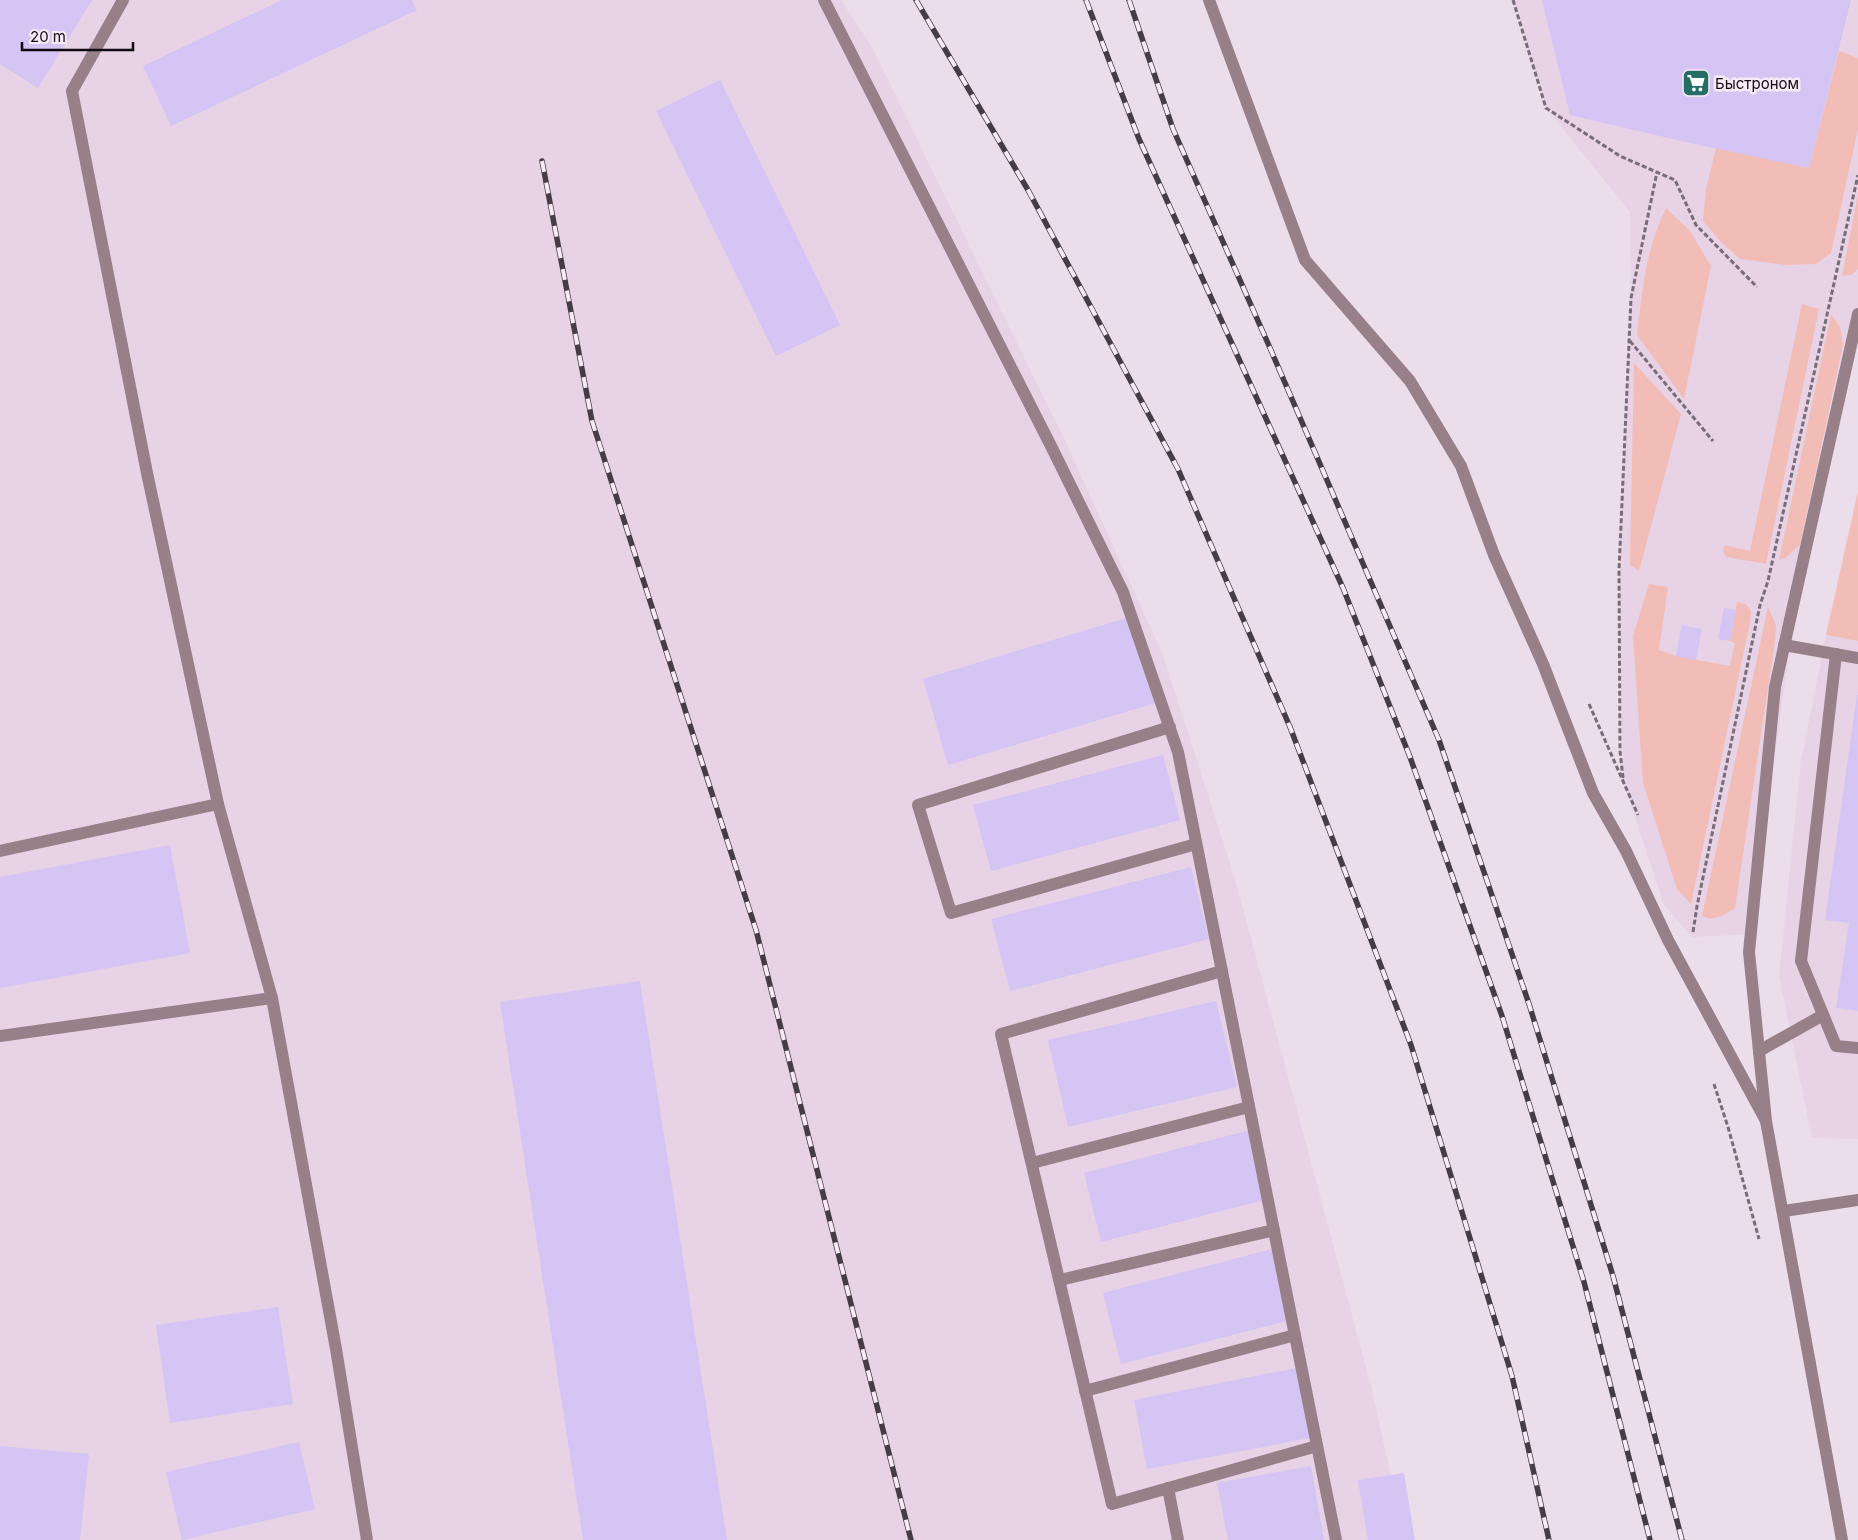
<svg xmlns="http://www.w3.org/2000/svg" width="1858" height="1540" font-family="Inter,sans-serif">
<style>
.built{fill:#e8d2e6}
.green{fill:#f3bdb7}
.building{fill:#d4c5f4}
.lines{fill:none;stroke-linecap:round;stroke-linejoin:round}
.path{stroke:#776d77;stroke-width:3;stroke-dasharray:5 2.5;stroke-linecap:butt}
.lane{stroke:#978087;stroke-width:12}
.street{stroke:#978087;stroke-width:12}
.rail-casing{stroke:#453d45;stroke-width:5.5}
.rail{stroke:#faeaf8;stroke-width:4;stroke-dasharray:11;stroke-linecap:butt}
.labels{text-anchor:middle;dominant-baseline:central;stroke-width:5;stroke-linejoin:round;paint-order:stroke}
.poi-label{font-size:15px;fill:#0f0a0f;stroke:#faeaf8;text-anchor:start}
</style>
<rect width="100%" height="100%" fill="#ecddeb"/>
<g class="built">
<path d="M0,0H841L873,49L1067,445L1163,655L1235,879L1371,1386L1405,1540H0Z"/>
<path d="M1513,0H1858V314L1798,586L1751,934L1692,937L1664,905L1623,782L1619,570L1631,298L1630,212L1546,108Z"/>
<path d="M1826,635L1858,641V1139L1812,1138L1779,976L1801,761Z"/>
</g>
<g class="green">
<path d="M1839,51L1858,58V129L1831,253L1816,264L1786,265L1740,259L1721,242L1703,221L1706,189L1717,144L1809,168Z"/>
<path d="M1858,194V269L1851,275L1842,276Z"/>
<path d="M1666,208L1690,231L1711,266L1684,399L1637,335C1642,291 1646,248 1666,208Z"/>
<path d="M1802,304L1819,309L1766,564L1727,557L1723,552L1724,545L1750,551Z"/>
<path d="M1831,314L1840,327L1843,345L1800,545L1784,559L1779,560Z"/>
<path d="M1634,363L1681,414L1639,571L1630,565Z"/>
<path d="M1858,491V641L1826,635Z"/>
<path d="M1649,584L1668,587L1659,650L1676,656L1730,666L1735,643L1730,641L1737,602L1746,604L1751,611L1750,622L1691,904L1677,889L1643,783L1633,636Z"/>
<path d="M1768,607L1776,625L1775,641L1735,908C1724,915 1714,922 1702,916Z"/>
</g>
<g class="building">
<path d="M0,0H92L38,88L0,64Z"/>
<path d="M282,0H412L417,10L171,126L143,66Z"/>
<path d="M1542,0H1851L1809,168L1690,143L1570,115Z"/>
<path d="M720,80L840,325L776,356L656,111Z"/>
<path d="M1724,608L1736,610L1730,641L1718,639Z"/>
<path d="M1133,616L1159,702L948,765L923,679Z"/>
<path d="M1682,625L1702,629L1696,660L1676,656Z"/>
<path d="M1857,695H1858V1011L1836,1008L1849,923L1825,920Z"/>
<path d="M1163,755L1180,820L991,871L973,805Z"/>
<path d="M170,845L190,953L0,988V877Z"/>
<path d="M1191,867L1209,939L1010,991L991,919Z"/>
<path d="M640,981L727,1540H583L500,1002Z"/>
<path d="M1216,1001L1237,1087L1068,1127L1048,1040Z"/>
<path d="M1254,1129L1272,1198L1101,1242L1084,1173Z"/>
<path d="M1272,1249L1290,1320L1121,1364L1103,1293Z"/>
<path d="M278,1307L293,1404L170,1423L156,1325Z"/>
<path d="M1301,1367L1315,1437L1147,1469L1134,1400Z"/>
<path d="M299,1442L315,1509L182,1540L166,1472Z"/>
<path d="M0,1446L89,1454L80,1540H0Z"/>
<path d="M1311,1466L1324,1540H1228L1217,1483Z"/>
<path d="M1404,1473L1415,1540H1368L1358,1480Z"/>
</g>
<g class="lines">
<g class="path">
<path d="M1513,0L1546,108L1620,156L1675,180L1696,225L1757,287"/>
<path d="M1630,341L1713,441"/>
<path d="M1589,704L1638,815"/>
<path d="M1623,778L1620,751L1619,570L1631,298L1657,172"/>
<path d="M1693,932L1697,906L1760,605L1768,581L1858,175"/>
<path d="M1714,1084L1728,1127L1759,1239"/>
</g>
<g class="lane">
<path d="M123,0L72,91L147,473L218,804L272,998L336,1349L367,1540"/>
<path d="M824,0L1051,446L1123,592L1178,752L1336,1540"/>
<path d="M1209,0L1305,260L1410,381L1461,466L1494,555L1543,664L1593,793L1626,851L1668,940L1766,1121"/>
<path d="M1784,645L1858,658"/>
<path d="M1836,654L1801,961L1836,1046L1858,1048"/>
<path d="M1170,727L918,805L951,913L1196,844"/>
<path d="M0,851L218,804"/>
<path d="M1222,971L1001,1034L1112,1504L1317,1446"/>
<path d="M0,1036L272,998"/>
<path d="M1759,1051L1823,1015"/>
<path d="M1032,1163L1249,1107"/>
<path d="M1784,1211L1858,1200"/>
<path d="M1060,1280L1274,1230"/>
<path d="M1085,1391L1295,1335"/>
<path d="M1168,1488L1178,1540"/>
</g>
<path class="street" d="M1842,1540L1766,1121L1749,952L1775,687L1858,314"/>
<g class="rail-casing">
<g id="rail">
<path d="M916,0L1028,190L1178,469L1290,727L1411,1045L1512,1376L1549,1540"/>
<path d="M1086,0L1139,139L1343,588L1410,757L1502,1016L1584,1282L1650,1540"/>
<path d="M1129,0L1173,129L1270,348L1439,740L1529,1004L1613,1276L1682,1540"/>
<path d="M542,161L592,421L756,930L911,1540"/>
</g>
</g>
<use href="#rail" class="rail"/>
</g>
<defs>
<g id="supermarket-square" transform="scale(1.4375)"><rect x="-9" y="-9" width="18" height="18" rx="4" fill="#256e65" stroke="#faeaf8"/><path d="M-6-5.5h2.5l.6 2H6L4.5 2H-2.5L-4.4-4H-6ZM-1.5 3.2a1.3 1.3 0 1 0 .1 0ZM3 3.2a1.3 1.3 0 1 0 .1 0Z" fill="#fff"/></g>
</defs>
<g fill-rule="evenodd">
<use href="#supermarket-square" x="1696" y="83"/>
</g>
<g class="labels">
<g class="poi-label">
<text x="1715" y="83">Быстроном</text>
</g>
</g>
<path d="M22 42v8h111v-8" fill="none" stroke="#0f0a0f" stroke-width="2.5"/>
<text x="30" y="42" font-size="15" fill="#0f0a0f" stroke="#faeaf8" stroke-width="4" paint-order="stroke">20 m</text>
</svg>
